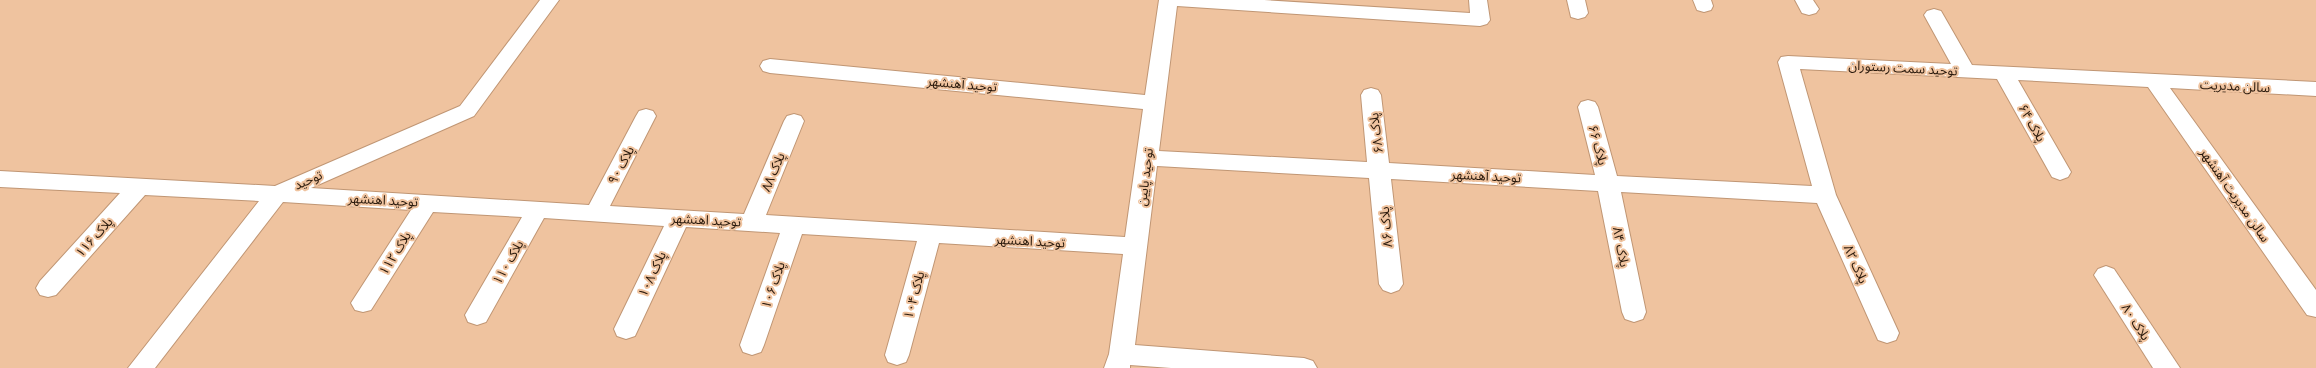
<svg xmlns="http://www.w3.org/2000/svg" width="2316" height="368" font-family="'Zilla Slab','Noto Sans Arabic',serif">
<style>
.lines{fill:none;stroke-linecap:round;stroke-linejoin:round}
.street-casing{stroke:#c09674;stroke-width:2}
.street{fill:#fff;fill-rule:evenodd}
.labels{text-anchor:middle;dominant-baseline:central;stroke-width:4;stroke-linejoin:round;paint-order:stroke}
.street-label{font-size:13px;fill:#29190c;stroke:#efc39f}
</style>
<rect width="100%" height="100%" fill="#efc39f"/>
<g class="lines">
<g class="street-casing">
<g id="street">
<path d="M540,0H559L474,116L311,188L589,205L636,116L639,111L646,109L653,111L656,116L610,206L744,214L784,121L787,116L794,114L801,116L804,121L766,215L1125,237L1143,109L770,73L763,71L760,66L763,61L770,59L1145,95L1159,0H1264L1470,13L1469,0H1487L1490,20L1487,24L1480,26L1177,6L1159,151L1367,162L1361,95L1364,90L1371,88L1378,90L1381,95L1389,163L1595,175L1578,107L1581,102L1588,100L1595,102L1598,107L1617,176L1812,186L1778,62L1781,57L1788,56L1951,64L1924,15L1927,11L1934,9L1941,11L1972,65L2316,82V96L2170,88L2316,290V317L2307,315L2148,87L2018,80L2071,172L2068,177L2060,180L2052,177L1997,79L1800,69L1836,195L1899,333L1896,340L1887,343L1878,340L1817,203L1621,192L1646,312L1643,319L1634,322L1625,319L1622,312L1598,191L1391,179L1403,284L1399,290L1391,293L1383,290L1379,284L1369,178L1157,166L1135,345L1304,358L1313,361L1317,368H1171L1130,365V368H1104L1109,354L1123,254L939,243L909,355L906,362L897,365L888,362L885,355L917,241L802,234L764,345L761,352L752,355L743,352L740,345L780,233L686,227L635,336L626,339L617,336L614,329L664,226L544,218L486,322L477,325L468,322L465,315L522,217L433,212L371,310L363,312L355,310L351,303L411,210L283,202L155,368H128L259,201L145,195L56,295L48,297L40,295L36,288L40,281L120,193L0,187V171L275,186L460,106Z"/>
<path d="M1567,0H1585L1588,13L1585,17L1578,19L1571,17Z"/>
<path d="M1693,0H1711L1713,6L1711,10L1704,12L1697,10Z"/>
<path d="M1795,0H1813L1819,9L1816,13L1809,15L1802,13Z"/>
<path d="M2106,266L2114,269L2180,368H2153L2094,275L2098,269Z"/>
</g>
</g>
<use href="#street" class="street"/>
</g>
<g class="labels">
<g class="street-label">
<text transform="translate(1903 68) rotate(3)">توحید سمت رستوران</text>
<text transform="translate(962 84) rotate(5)">توحید آهنشهر</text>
<text transform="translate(2235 86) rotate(3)">سالن مدیریت</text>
<text transform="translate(2032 123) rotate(60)">پلاک ۶۴</text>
<text transform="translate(1376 133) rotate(-97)">پلاک ۶۸</text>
<text transform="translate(1598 145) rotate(75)">پلاک ۶۶</text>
<text transform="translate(621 165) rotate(-62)">پلاک ۹۰</text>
<text transform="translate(773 172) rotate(-67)">پلاک ۸۸</text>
<text transform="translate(1486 176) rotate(3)">توحید آهنشهر</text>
<text transform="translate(1145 177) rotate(-83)">توحید پایین</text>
<text transform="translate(308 180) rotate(-24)">توحید</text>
<text transform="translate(2235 195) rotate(55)">سالن مدیریت آهنشهر</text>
<text transform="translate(383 200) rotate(3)">توحید اهنشهر</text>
<text transform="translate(706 220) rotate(3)">توحید اهنشهر</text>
<text transform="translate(1386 227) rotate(-95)">پلاک ۸۶</text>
<text transform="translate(94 237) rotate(-48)">پلاک ۱۱۶</text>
<text transform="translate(1030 241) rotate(3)">توحید اهنشهر</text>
<text transform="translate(1621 247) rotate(79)">پلاک ۸۴</text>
<text transform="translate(395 253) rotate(-58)">پلاک ۱۱۲</text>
<text transform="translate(508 262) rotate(-60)">پلاک ۱۱۰</text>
<text transform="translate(1856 264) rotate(66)">پلاک ۸۲</text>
<text transform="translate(652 274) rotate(-65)">پلاک ۱۰۸</text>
<text transform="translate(773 285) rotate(-71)">پلاک ۱۰۶</text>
<text transform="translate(914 295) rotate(-75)">پلاک ۱۰۴</text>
<text transform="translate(2136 322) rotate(57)">پلاک ۸۰</text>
</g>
</g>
</svg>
